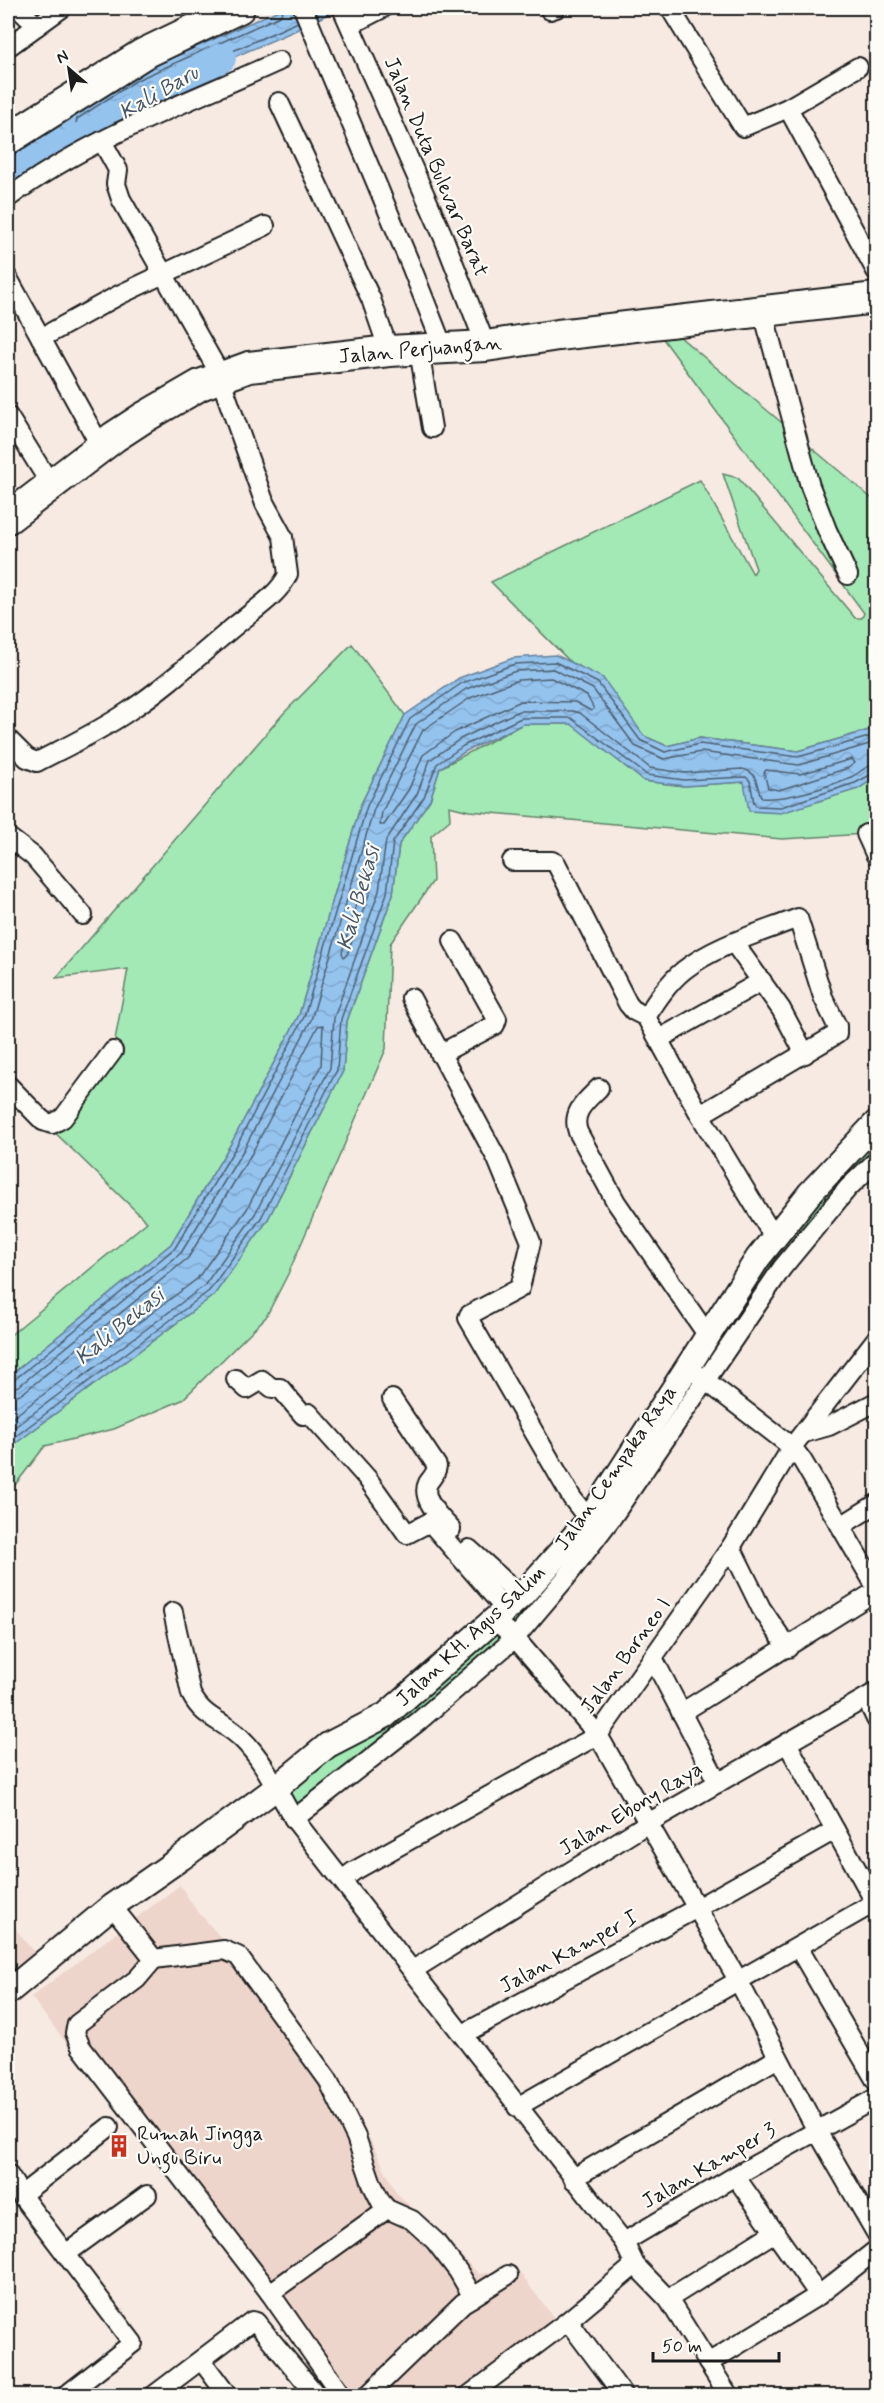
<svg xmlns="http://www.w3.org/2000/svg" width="884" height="2403" font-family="Mynerve,sans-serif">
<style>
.built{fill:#eed5cb}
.green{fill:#a3e9b5;stroke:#608268;stroke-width:1.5}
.water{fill:url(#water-waves);stroke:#64809a;stroke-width:1.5}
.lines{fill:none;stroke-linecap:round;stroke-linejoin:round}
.shore{stroke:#4c5f70;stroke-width:1.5}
.river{stroke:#94c3ee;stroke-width:30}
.minor-casing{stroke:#1c1c1c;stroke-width:22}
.tertiary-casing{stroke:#1c1c1c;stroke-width:28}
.primary-casing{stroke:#1c1c1c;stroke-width:34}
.minor{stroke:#fdfcf7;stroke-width:18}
.tertiary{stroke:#fdfcf7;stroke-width:24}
.primary{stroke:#fdfcf7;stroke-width:30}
.labels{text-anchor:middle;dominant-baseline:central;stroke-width:4.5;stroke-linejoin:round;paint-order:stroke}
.street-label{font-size:21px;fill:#1c1c1c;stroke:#fdfcf7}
.poi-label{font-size:21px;fill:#1c1c1c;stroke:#fdfcf7;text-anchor:start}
.water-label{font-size:22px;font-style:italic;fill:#465666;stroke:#fdfcf7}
</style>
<defs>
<pattern id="water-waves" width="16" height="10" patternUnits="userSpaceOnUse" patternTransform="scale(1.5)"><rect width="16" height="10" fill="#94c3ee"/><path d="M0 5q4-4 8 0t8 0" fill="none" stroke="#7fa7cc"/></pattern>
</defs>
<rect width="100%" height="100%" fill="#f6eae3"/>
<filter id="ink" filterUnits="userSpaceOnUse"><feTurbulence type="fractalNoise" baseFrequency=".0167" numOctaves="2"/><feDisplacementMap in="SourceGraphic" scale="12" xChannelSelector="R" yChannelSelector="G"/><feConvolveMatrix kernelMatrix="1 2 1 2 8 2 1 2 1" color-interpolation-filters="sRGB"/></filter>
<g filter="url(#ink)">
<g class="built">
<path d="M180,1885L194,1907L335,2069L396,2192L479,2274L516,2268L554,2318L455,2395H336L31,1997Z"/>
<path d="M8,1919L28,1945L44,1960L8,1992Z"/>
</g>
<g class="green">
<path d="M661,336L680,337L876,502V728L798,751L700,738L667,746L644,736L491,582L700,480L753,574L756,569L723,474L738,478L855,618H862L864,613Z"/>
<path d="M352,644L405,715L361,804L299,1015L232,1142L171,1244L8,1377V1337L147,1222L43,1121L47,1123L113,1051L128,969L56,978L283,714Z"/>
<path d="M523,724H572L644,781L684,786L744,782L858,789L876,777V831L866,834L782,839L469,811L449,806L450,820L431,836L433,881L390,944L386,1049L288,1274L266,1317L182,1400L114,1429L45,1446L8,1494V1449L214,1295L267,1221L343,1071L347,1021L393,894L399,844L430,800L440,768Z"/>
<path d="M876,1134V1161L848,1188L515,1638L294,1819L276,1788L521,1596L758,1258Z"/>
</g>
<g class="water">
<path d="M283,8H340L294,31L147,95L27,159L8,173V159L19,150L134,75Z"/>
<path d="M556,655L603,678L644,736L667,746L700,738L798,751L876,728V777L858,789L781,813L749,811L744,782L684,786L644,781L571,724H523L466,751L440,768L430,800L399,844L393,894L347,1021L343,1071L267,1221L214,1295L8,1449V1377L171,1244L232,1142L299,1015L361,804L405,715L459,678L513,658Z"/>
</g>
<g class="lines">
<g class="shore">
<path d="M284,8L280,16L137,80L77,119L76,123L80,124L145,90L298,22"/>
<path d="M551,678L587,696L594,709L591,711L575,702L521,701L455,732L423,755L409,789L384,825H380L382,812L423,730L470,698L518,680Z"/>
<path d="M852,759L855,763L848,768L779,790L768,788L764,773L766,770L800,774Z"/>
<path d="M371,861L374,864L371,889L347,955L344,957L342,953L368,863Z"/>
<path d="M8,1381L14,1380L175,1248L237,1145L304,1017L367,806L410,719L462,683L515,664L555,662L598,683L640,740L665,752L700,744L798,757L876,735"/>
<path d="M8,1389L19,1386L181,1253L244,1149L311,1020L374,809L416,724L466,689L516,671L553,669L593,689L635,746L664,759L701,752L799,765L876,742"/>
<path d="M8,1398L23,1393L188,1258L252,1153L318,1026L323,1025L321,1065L247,1209L197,1279L8,1421"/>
<path d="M8,1432L204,1286L255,1214L330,1068L334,1018L379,891L386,840L417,794L430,760L460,739L519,711H572L580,713L650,768L684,773L742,769C760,772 755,787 762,798C787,800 828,787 851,777C860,773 866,765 876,764"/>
<path d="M8,1442L209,1291L261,1218L337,1070L341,1019L387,893L393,842L424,797L437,764L463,746L521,718H571L647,775L684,780L746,777L750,781L754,803L756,806L781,807L855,783L876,772"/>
</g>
<path class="river" d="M8,179L221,58"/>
<g class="minor-casing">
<g id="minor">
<path d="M18,8L37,26"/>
<path d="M303,8L411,266L443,347"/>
<path d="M342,8L443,236L486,346"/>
<path d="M670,8L743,127L788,108L876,271"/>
<path d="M550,10L556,8"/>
<path d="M350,25L383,8"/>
<path d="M8,47L62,8"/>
<path d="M279,102L371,299L389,351"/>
<path d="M788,108L858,67"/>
<path d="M8,198C90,137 187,103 279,61"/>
<path d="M8,278L101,447"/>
<path d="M763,312L810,486L827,530L848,575"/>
<path d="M41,338L119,295L265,226"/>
<path d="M419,350L432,428"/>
<path d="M8,416L51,485"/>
<path d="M8,739L27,758L37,762C68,746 100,731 129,711C167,686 201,654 236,625C253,611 280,594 288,574L283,537L265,504L222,383L221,376L121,199L116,184L118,170L102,141"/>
<path d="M866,834L876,856"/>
<path d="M8,837L33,856L83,915"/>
<path d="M512,861H552L556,863L628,1004L634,1011L646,1017L700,1115L775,1239"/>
<path d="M734,943L781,1009L805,1054"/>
<path d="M411,998L497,1159L531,1242L520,1288L469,1315L468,1318L572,1498L589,1520"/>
<path d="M646,1017C657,1000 668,983 684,970C716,945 760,933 798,918L823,997L837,1026V1034L700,1115"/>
<path d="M659,1039L762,981"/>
<path d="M440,1054L495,1025L497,1019L453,941"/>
<path d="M8,1085L43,1121L52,1124L63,1118L113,1051"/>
<path d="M599,1088C586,1101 571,1112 578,1132L616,1202L708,1336"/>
<path d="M697,1374L792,1447L802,1460L876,1587"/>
<path d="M236,1379L247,1389L262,1380L272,1388H280L303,1415L309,1413L367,1478L407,1534L430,1522L506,1610"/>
<path d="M392,1399L437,1466C436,1474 432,1477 428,1483C420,1499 441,1518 451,1529"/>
<path d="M804,1433L829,1426L876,1402"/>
<path d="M841,1526L876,1504"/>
<path d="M731,1547L761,1608L788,1648"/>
<path d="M469,1549L521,1596"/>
<path d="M173,1612L191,1694C204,1720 224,1720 243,1740C266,1763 277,1792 294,1819L624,2242L635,2265L668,2299L729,2396"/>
<path d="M495,1620L515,1638L598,1735L738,1980L817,2131L876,2233"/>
<path d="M653,1658L718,1783"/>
<path d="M866,1698L876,1719"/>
<path d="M681,1713L876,1591"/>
<path d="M787,1743L876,1904"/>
<path d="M294,1819L419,1721L515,1638L565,1579L613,1516L782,1268L848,1188L876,1161"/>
<path d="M342,1880L354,1871L598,1735L731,1547L792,1447L876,1339"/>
<path d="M112,1906L154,1959L137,1979L77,2024L75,2033L81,2047L270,2293L342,2396"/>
<path d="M798,1947L876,2081"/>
<path d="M154,1959L224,1950L238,1956L328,2080L356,2137L372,2184L381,2202L387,2209L412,2220L435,2241L458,2271L473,2297L463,2303L367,2396"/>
<path d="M413,1970L648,1823L876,1692"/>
<path d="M463,2034L697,1908L835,1830"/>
<path d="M517,2107L876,1902"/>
<path d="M8,2174L21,2195L133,2343L65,2396"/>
<path d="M735,2176L819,2295"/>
<path d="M574,2180L582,2173L778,2058"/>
<path d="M21,2195L109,2127"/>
<path d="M624,2242L735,2176L876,2098"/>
<path d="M67,2253L147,2195"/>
<path d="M270,2293L387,2209"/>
<path d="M473,2297L508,2275"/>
<path d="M668,2299L775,2232"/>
<path d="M568,2321L624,2396"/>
<path d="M202,2361L228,2396"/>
<path d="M708,2363L819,2295L876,2250"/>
<path d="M153,2396L252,2321L256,2322L317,2396"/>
<path d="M468,2396L568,2321L635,2265"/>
</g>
</g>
<g class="tertiary-casing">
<path id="tertiary" d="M8,1992L112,1906L181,1858L276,1788L328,1745L386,1715L521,1596L589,1520L758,1258L810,1193L876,1123"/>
</g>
<g class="primary-casing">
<g id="primary">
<path d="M8,139L143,54L239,8"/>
<path d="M8,518L114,437L143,418L200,385L249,367L389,351L486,346L558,335L876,298"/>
</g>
</g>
<use href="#minor" class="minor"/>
<use href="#tertiary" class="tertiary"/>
<use href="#primary" class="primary"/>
</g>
</g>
<defs>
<g id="building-bare" transform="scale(1.8)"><path d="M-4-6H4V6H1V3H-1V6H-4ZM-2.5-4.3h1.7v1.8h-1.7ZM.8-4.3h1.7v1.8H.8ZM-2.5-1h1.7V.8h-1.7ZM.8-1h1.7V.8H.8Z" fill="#c8321e" stroke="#fdfcf7" stroke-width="2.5" paint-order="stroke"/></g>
</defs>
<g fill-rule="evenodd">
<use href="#building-bare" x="119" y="2146"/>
</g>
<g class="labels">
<g class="street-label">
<text transform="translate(436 167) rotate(67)">Jalan Duta Bulevar Barat</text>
<text transform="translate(420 350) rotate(-5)">Jalan Perjuangan</text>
<text transform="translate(616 1468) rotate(-55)">Jalan Cempaka Raya</text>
<text transform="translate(471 1636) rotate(-43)">Jalan KH. Agus Salim</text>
<text transform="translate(626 1656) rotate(-54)">Jalan Borneo I</text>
<text transform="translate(631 1809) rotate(-31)">Jalan Ebony Raya</text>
<text transform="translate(569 1952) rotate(-28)">Jalan Kamper I</text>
<text transform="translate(709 2166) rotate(-30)">Jalan Kamper 3</text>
</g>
<g class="poi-label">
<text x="137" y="2134">Rumah Jingga<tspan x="137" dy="24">Ungu Biru</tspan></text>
</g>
<g class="water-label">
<text transform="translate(159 93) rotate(-30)">Kali Baru</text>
<text transform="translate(359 898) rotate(-74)">Kali Bekasi</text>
<text transform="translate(120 1327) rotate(-39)">Kali Bekasi</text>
</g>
</g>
<rect width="884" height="2403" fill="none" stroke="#fdfcf7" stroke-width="30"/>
<rect x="15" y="15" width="854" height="2373" fill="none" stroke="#1c1c1c" stroke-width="2" filter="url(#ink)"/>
<g transform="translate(69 69) rotate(331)" stroke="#fdfcf7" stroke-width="4.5" paint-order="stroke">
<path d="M0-4.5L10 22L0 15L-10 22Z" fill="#1c1c1c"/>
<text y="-9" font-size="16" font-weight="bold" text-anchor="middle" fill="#1c1c1c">N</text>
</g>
<path d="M653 2352v9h126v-9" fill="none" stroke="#1c1c1c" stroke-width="3"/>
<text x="662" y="2352" font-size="18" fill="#1c1c1c" stroke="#fdfcf7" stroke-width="4.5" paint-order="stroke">50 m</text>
</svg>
